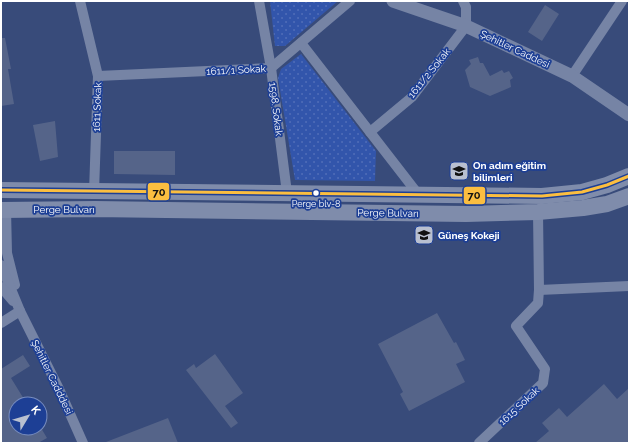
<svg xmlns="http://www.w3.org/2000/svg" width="630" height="444" font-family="Raleway,sans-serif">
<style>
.park{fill:url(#park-dots)}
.building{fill:#556489}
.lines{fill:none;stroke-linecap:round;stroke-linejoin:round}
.minor{stroke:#7684a5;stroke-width:10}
.tertiary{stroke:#7684a5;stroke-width:13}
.primary{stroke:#7f8cab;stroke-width:16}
.bus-1-casing{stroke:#1d3f95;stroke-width:6}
.bus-1{stroke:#fbbe40;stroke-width:3}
.bus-dot{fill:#fff;stroke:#1d3f95;stroke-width:1.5}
.labels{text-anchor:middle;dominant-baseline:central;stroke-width:3.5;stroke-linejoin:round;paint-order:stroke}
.bus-label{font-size:9px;fill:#fff;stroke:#1d3f95}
.street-label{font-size:10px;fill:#fff;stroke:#1d3f95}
.poi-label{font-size:10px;font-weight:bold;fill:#fff;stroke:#1d3f95;text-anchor:start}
.line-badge{stroke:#1d3f95;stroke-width:1.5}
.pale-badge-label{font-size:11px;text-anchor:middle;font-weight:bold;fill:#111}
</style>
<defs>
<pattern id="park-dots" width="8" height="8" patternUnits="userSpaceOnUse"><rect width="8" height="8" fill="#3255ab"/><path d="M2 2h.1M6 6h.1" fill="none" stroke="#516eb8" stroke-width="1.8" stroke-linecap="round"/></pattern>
</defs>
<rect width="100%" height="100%" fill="#384b7a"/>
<g class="park">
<path d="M270,1H338L285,46H275Z"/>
<path d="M301,54L376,151L375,181L295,180L278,78L281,69Z"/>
</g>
<g class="building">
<path d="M545,5L559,14L542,41L528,32Z"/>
<path d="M1,38H5L11,69H8L14,104L1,106Z"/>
<path d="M478,57L480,63H483L490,76L502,70L504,73L509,71L513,78L510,80L511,87L490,96L470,87L465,70L471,64L469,60Z"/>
<path d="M55,121L58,157L40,161L33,125Z"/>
<path d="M114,151H175V175L114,174Z"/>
<path d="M437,313L454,343L456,342L465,360L456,364L465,382L409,411L400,394L403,392L378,344Z"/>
<path d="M215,354L243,393L225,406L238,423L231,428L186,370L194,364L196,368Z"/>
<path d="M23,355L30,366L11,378L27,404H16V428H41L47,438L38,443H1V369Z"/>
<path d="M604,384L617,399L629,388V443H535L549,431L542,423L559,408L567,417Z"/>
<path d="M168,418L178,443H106V442Z"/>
</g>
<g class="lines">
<g class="minor">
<path d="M80,1L98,76L94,192"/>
<path d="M259,1L271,68L287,193"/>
<path d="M301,43L418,194"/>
<path d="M98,76L271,68L350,1"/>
<path d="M572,76L622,1"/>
<path d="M370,132L412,97L466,26V7L463,1"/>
<path d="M6,209L7,253L15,285"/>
<path d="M1,265L20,311L59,389L83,443"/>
<path d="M1,287L13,301"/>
<path d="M539,290L629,286"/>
<path d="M1,323L20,311"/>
<path d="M479,443L543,383L545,369L516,326L538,303L539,290L538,212"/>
</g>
<path class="tertiary" d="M393,1L466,26L572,76L629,115"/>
<g class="primary">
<path d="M1,190L542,196L582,192L607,185L629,176"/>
<path d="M1,210L95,209L466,214L538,212L583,208L607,204L629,196"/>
</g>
<g class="bus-1-casing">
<path id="bus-1" d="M1,190L542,196L582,192L607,185L629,176"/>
</g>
<use href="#bus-1" class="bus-1"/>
</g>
<defs>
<g id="school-square" transform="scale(1)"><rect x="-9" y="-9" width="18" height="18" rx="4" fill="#b9c0d0" stroke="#1d3f95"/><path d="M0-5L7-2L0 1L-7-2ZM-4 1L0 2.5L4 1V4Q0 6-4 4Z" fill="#111"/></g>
</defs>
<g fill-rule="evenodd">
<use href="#school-square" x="459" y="171"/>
<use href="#school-square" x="424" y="235"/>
</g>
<circle class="bus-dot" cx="316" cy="193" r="3.5"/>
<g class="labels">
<g class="bus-label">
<text x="316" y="204">Perge blv-8</text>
</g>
<g class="street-label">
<text transform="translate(515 49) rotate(25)">Şehitler Caddesi</text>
<text transform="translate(236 70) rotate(-3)">1611/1 Sokak</text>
<text transform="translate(429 73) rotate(-51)">1611/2 Sokak</text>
<text transform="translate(97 107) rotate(-88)">1611 Sokak</text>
<text transform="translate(276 109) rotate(83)">1598. Sokak</text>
<text x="64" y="209">Perge Bulvarı</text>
<text transform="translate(388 213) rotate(1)">Perge Bulvarı</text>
<text transform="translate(52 377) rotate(64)">Şehitler Cadddesi</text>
<text transform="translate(519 406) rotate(-43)">1615 Sokak</text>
</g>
<g class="poi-label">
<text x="473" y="165">On adım eğitim<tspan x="473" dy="12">bilimleri</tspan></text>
<text x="438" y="235">Güneş Kokeji</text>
</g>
</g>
<g class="line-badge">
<rect x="147" y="182" width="23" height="19" rx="4" fill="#fbbe40"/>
<rect x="463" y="186" width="23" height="19" rx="4" fill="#fbbe40"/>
</g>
<g class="pale-badge-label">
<text x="159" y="196">70</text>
<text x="474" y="199">70</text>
</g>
<rect width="630" height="444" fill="none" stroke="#ffffff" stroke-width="4"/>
<g transform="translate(28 416) rotate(52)"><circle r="19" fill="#1d3f95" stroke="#778cbf"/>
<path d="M0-3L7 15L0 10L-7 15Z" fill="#b9c0d0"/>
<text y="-6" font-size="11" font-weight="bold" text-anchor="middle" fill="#ffffff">K</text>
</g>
</svg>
